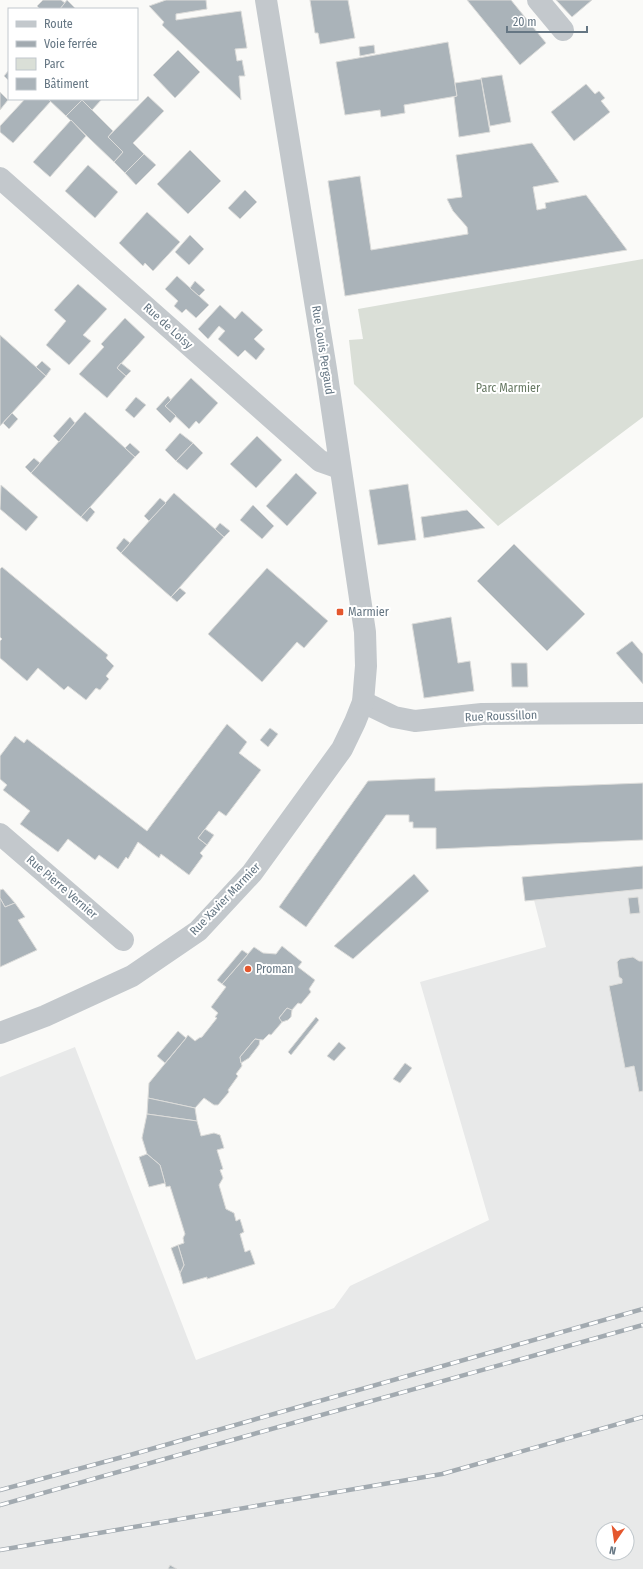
<svg xmlns="http://www.w3.org/2000/svg" width="643" height="1569" font-family="'Fira Sans Condensed',sans-serif">
<style>
.built{fill:#e8e9e9;fill-rule:evenodd}
.green{fill:#dadfd7}
.building{fill:#aab3b9;stroke:#dcdcda}
.lines{fill:none;stroke-linecap:round;stroke-linejoin:round}
.minor{stroke:#c3c8cc;stroke-width:22}
.rail-casing{stroke:#a2aab0;stroke-width:4.5}
.rail{stroke:#fff;stroke-width:3;stroke-dasharray:9;stroke-linecap:butt}
.poi-dot{fill:#e4572e;stroke:#fff;stroke-width:1.5}
.labels{text-anchor:middle;dominant-baseline:central;stroke-width:4;stroke-linejoin:round;paint-order:stroke}
.street-label{font-size:12px;fill:#657683;stroke:#fff}
.park-label{font-size:12px;fill:#687a64;stroke:#fff}
.poi-label{font-size:12px;fill:#657683;stroke:#fff;text-anchor:start}
</style>
<rect width="100%" height="100%" fill="#fafaf8"/>
<path class="built" d="M643,889V1569H0V1077L75,1047L196,1360L334,1308L350,1286L489,1220L420,982L546,947L534,900ZM603,1529H627V1553H603Z"/>
<path class="green" d="M643,259V417L498,526L354,384L349,340L363,339L358,309Z"/>
<g class="building">
<path d="M43,0H61L65,3L60,9H40L37,6Z"/>
<path d="M67,0L76,9H60Z"/>
<path d="M166,0H206L207,9L176,14V20L241,11L247,48L235,49L237,61L242,60L245,76H239L241,100L162,25L164,22L149,6Z"/>
<path d="M310,0H348L355,38L320,44L318,33H315Z"/>
<path d="M467,0H511L546,43L520,65Z"/>
<path d="M556,0H592L572,17Z"/>
<path d="M448,42L457,96L404,105L405,113L381,117L380,110L345,115L336,62Z"/>
<path d="M374,45L375,53L360,56L359,47Z"/>
<path d="M178,50L200,72L175,98L153,75Z"/>
<path d="M9,70V81L4,76Z"/>
<path d="M502,75L511,122L490,126L481,78Z"/>
<path d="M481,79L490,132L459,137L454,97L457,96L455,83Z"/>
<path d="M586,84L595,94L599,91L605,98L601,101L610,112L574,141L551,112Z"/>
<path d="M0,92L8,100L0,110Z"/>
<path d="M148,96L164,111L133,143L144,154L125,173L114,162L123,152L108,137Z"/>
<path d="M25,99H48L51,101L13,143L0,132V126Z"/>
<path d="M48,99H102L92,110L82,100L66,116Z"/>
<path d="M82,100L113,131L108,137L123,152L114,162L66,116Z"/>
<path d="M71,120L86,136L50,177L33,162Z"/>
<path d="M532,143L559,182L533,187L537,210L546,208L545,203L586,195L627,250L345,296L328,181L360,176L371,250L468,234L467,227L453,211L447,199L462,197L456,155Z"/>
<path d="M190,150L221,181L188,214L157,184Z"/>
<path d="M144,154L156,165L136,185L125,173Z"/>
<path d="M88,165L118,192L95,218L65,191Z"/>
<path d="M245,190L257,202L240,219L228,208Z"/>
<path d="M147,212L180,242L153,271L145,263L143,266L119,243Z"/>
<path d="M190,235L204,249L189,265L175,252Z"/>
<path d="M177,276L209,305L196,318L186,309L182,313L174,306L178,301L165,289Z"/>
<path d="M195,281L205,290L199,296L190,288Z"/>
<path d="M78,284L107,309L83,335L91,341L69,365L46,345L66,321L54,310Z"/>
<path d="M220,305L235,319L242,311L263,330L254,339L265,349L256,360L245,350L238,357L218,339L225,331L219,326L208,339L198,329Z"/>
<path d="M125,318L145,337L117,368L126,376L107,398L79,374L104,347L101,344Z"/>
<path d="M0,335L46,376L0,426Z"/>
<path d="M42,361L51,369L46,376L36,367Z"/>
<path d="M121,363L131,371L126,376L117,368Z"/>
<path d="M191,378L218,403L199,424L196,421L189,429L165,406Z"/>
<path d="M168,396L171,400L165,406L176,416L170,423L156,409Z"/>
<path d="M136,397L146,405L134,418L125,410Z"/>
<path d="M85,412L135,457L81,517L31,473Z"/>
<path d="M12,413L18,419L9,429L3,423Z"/>
<path d="M70,417L75,423L59,442L53,436Z"/>
<path d="M180,433L193,443L176,461L165,450Z"/>
<path d="M257,436L282,460L256,488L230,464Z"/>
<path d="M130,443L140,452L135,457L125,448Z"/>
<path d="M193,443L203,453L187,470L176,461Z"/>
<path d="M34,458L40,463L31,473L25,467Z"/>
<path d="M296,473L317,493L287,526L266,506Z"/>
<path d="M408,484L416,540L378,545L369,490Z"/>
<path d="M1,485L38,517L26,531L0,509Z"/>
<path d="M174,493L224,537L171,597L121,553Z"/>
<path d="M160,498L166,503L149,521L144,516Z"/>
<path d="M253,505L274,526L262,539L240,520Z"/>
<path d="M90,507L95,512L87,522L81,517Z"/>
<path d="M467,510L485,528L424,538L421,517Z"/>
<path d="M220,523L230,531L224,537L215,529Z"/>
<path d="M124,538L130,543L121,553L116,548Z"/>
<path d="M514,544L585,614L547,651L477,581Z"/>
<path d="M2,567L108,655L106,658L114,666L106,676L109,679L100,690L96,688L86,700L68,686L64,690L38,668L27,681L0,658V641L2,639L0,637V569Z"/>
<path d="M267,568L328,621L304,648L297,642L262,682L208,634Z"/>
<path d="M180,588L186,593L177,602L171,597Z"/>
<path d="M451,617L458,663L470,661L474,691L424,698L412,624Z"/>
<path d="M632,641L643,654V684L616,653Z"/>
<path d="M511,663H527L528,687H512Z"/>
<path d="M227,724L247,742L239,753L261,770L226,816L219,811L198,838L207,845L200,853L203,856L189,875L161,854L159,858L138,842L128,859L126,857L118,869L99,855L95,860L68,839L58,852L20,824L30,811L3,790L7,785L0,779V756L15,736L24,743L27,739L147,831Z"/>
<path d="M270,728L278,734L268,747L260,740Z"/>
<path d="M435,778V791L643,783V840L436,849V828H413V822H409V815H386L306,927L279,907L368,781Z"/>
<path d="M205,829L214,835L207,845L198,838Z"/>
<path d="M643,866V889L525,901L522,877Z"/>
<path d="M414,874L429,891L353,959L334,946Z"/>
<path d="M3,889L15,903L5,907L0,898V890Z"/>
<path d="M638,897L640,913L630,914L628,898Z"/>
<path d="M0,898L5,907L15,903L25,917L18,920L37,950L0,967Z"/>
<path d="M282,946L302,962L298,967L315,980L309,989L311,992L301,1004L298,1003L291,1011L287,1008L279,1018L283,1021L271,1035L269,1034L263,1040L255,1039L240,1057L242,1066L236,1074L238,1076L228,1090L229,1092L218,1105H214L204,1098L195,1108L148,1098L149,1083L186,1038L188,1035L195,1041L199,1038L202,1037L217,1018L215,1017L218,1013L211,1007L226,987L222,984L254,947L263,953L276,954Z"/>
<path d="M242,950L248,954L222,984L217,980Z"/>
<path d="M633,957L639,961H643V1091L639,1092L634,1066L625,1068L609,986L622,983V979L619,977L617,962L620,959Z"/>
<path d="M287,1008L292,1010L291,1017L288,1020L282,1022L279,1018Z"/>
<path d="M316,1017L319,1020L291,1055L288,1052Z"/>
<path d="M178,1031L186,1038L165,1063L157,1056Z"/>
<path d="M255,1039L260,1040L259,1045L249,1058L241,1063L240,1057Z"/>
<path d="M339,1042L346,1048L334,1061L327,1056Z"/>
<path d="M405,1063L412,1068L400,1083L393,1079Z"/>
<path d="M148,1098L195,1108L197,1121L147,1114Z"/>
<path d="M147,1114L197,1121L201,1136L214,1133L220,1135L224,1148L217,1150L223,1169L220,1170L223,1178L219,1185L226,1209L234,1213L236,1221L240,1219L244,1232L240,1234L245,1252L250,1250L255,1264L207,1279V1277L183,1284L180,1273L184,1265L178,1245L184,1243L183,1238L185,1234L170,1186L166,1187L160,1165L147,1154L142,1138Z"/>
<path d="M147,1154L160,1165L165,1183L149,1187L139,1157Z"/>
<path d="M178,1245L184,1265L180,1273L171,1248Z"/>
<path d="M170,1565L177,1569H168Z"/>
</g>
<g class="lines">
<g class="minor">
<path d="M538,0L563,30"/>
<path d="M0,178L320,461L340,468"/>
<path d="M363,702L394,717L415,721L482,714L643,713"/>
<path d="M0,834L123,940"/>
<path d="M0,1033L45,1016L132,976L198,931L252,873L342,749L355,722L363,702L366,666L365,632L326,369L266,0"/>
</g>
<g class="rail-casing">
<g id="rail">
<path d="M0,1490L130,1455L643,1309"/>
<path d="M0,1505L643,1325"/>
<path d="M0,1550L442,1474L643,1417"/>
</g>
</g>
<use href="#rail" class="rail"/>
</g>
<g class="poi-dot">
<rect x="336" y="608" width="8" height="8" rx="2"/>
<circle cx="248" cy="969" r="4"/>
</g>
<g class="labels">
<g class="street-label">
<text transform="translate(168 326) rotate(42)">Rue de Loisy</text>
<text transform="translate(323 350) rotate(81)">Rue Louis Pergaud</text>
<text transform="translate(501 716) rotate(-2)">Rue Roussillon</text>
<text transform="translate(62 887) rotate(41)">Rue Pierre Vernier</text>
<text transform="translate(225 899) rotate(-46)">Rue Xavier Marmier</text>
</g>
<g class="park-label">
<text x="508" y="388">Parc Marmier</text>
</g>
<g class="poi-label">
<text x="348" y="612">Marmier</text>
<text x="256" y="969">Proman</text>
</g>
</g>
<rect x="8" y="8" width="130" height="92" fill="#ffffff" stroke="#c1c8cd"/>
<rect x="16" y="21" width="20" height="6" fill="#c3c8cc" stroke="#c1c8cd"/>
<text x="44" y="28" font-size="12" fill="#657683">Route</text>
<rect x="16" y="41" width="20" height="6" fill="#a2aab0" stroke="#c1c8cd"/>
<text x="44" y="48" font-size="12" fill="#657683">Voie ferrée</text>
<rect x="16" y="58" width="20" height="12" fill="#dadfd7" stroke="#c1c8cd"/>
<text x="44" y="68" font-size="12" fill="#657683">Parc</text>
<rect x="16" y="78" width="20" height="12" fill="#aab3b9" stroke="#c1c8cd"/>
<text x="44" y="88" font-size="12" fill="#657683">Bâtiment</text>
<g transform="translate(615 1541) rotate(193)"><circle r="19" fill="#ffffff" stroke="#c1c8cd"/>
<path d="M0-3L7 15L0 10L-7 15Z" fill="#e4572e"/>
<text y="-6" font-size="11" font-weight="bold" text-anchor="middle" fill="#657683">N</text>
</g>
<path d="M507 26v6h80v-6" fill="none" stroke="#657683" stroke-width="2"/>
<text x="513" y="26" font-size="12" fill="#657683" stroke="#ffffff" stroke-width="3" paint-order="stroke">20 m</text>
</svg>
